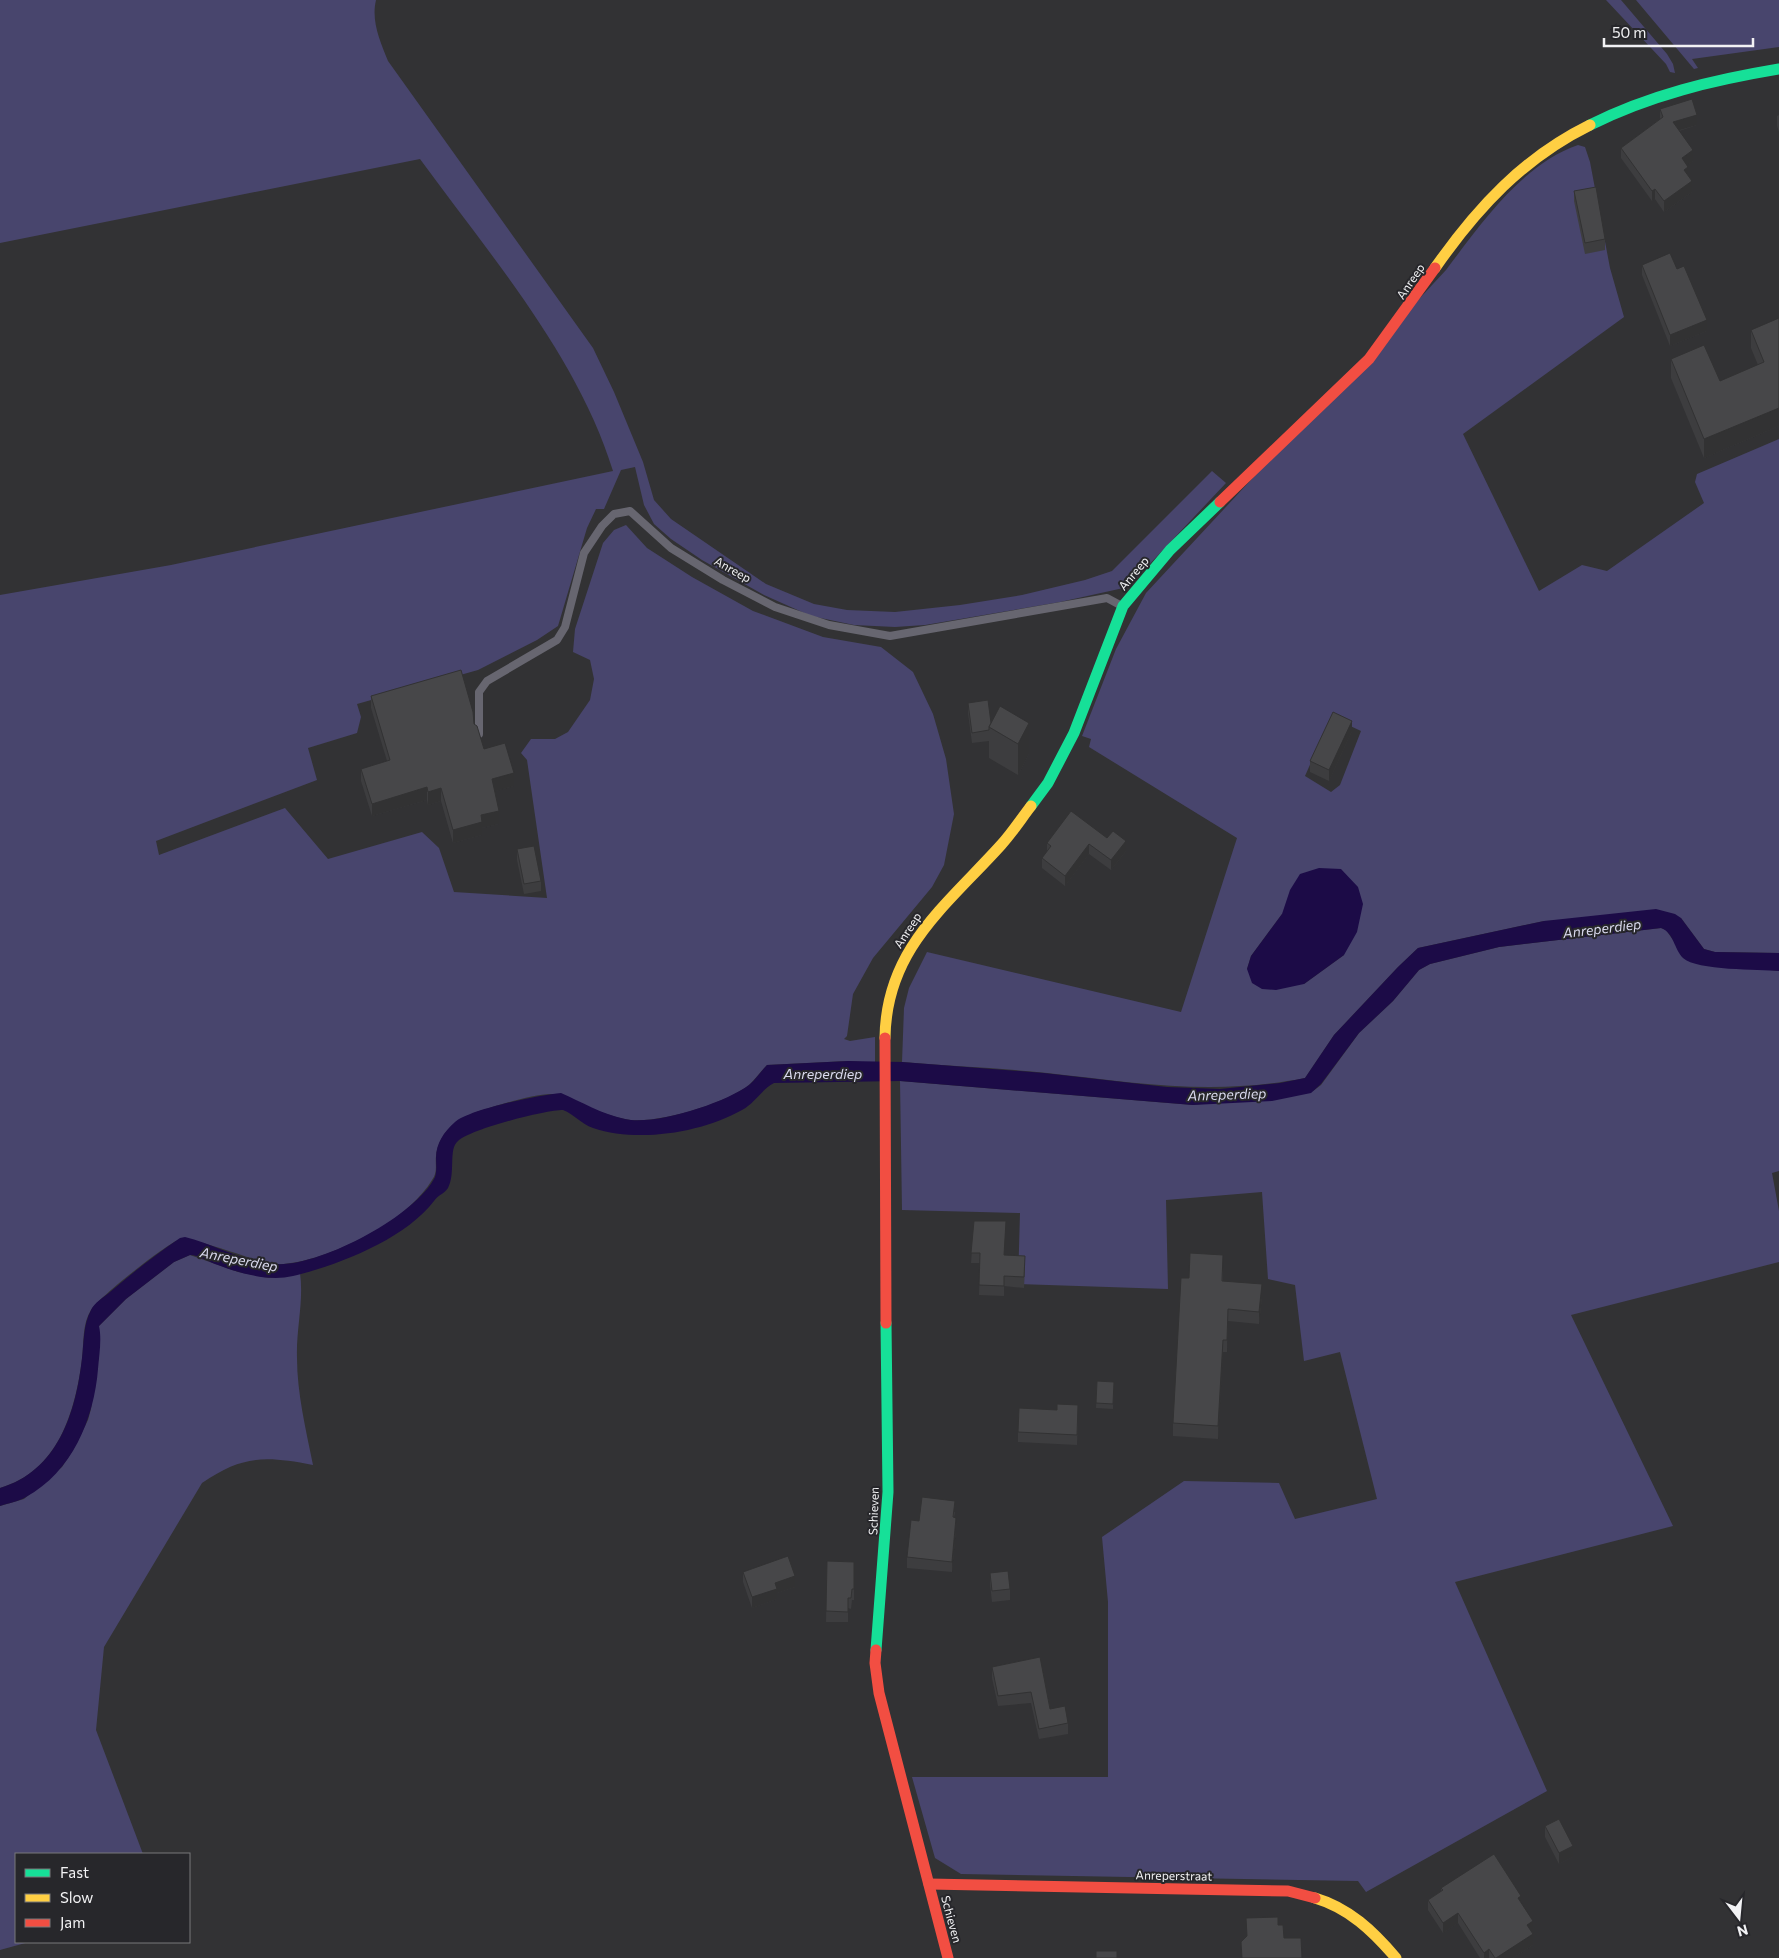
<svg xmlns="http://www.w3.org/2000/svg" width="1779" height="1958" font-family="Commissioner,sans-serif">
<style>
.green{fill:#48456d;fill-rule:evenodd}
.water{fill:#1c0b47}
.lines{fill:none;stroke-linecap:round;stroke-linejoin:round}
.lane{stroke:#676670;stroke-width:8}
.fast{stroke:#16e098;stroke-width:11}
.slow{stroke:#ffcf43;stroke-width:11}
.jam{stroke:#f24e42;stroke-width:11}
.wall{fill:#3d3d3f}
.shaded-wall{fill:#323233}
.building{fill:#474749;stroke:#323233}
.labels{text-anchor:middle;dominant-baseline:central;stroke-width:4;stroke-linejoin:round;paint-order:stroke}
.street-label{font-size:12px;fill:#f2f2f4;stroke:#27272b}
.water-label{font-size:14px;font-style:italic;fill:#dadaee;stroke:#27272b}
</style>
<rect width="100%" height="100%" fill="#323234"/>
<g class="green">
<path d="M0,0H376C371,21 380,41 388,61L593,348L614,392L643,462L654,500L671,519L766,584L814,604L847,610L895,612L960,605L1022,595L1085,580L1112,571L1212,471L1226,483L1128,587L1060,602L925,625L895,627L854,625L811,616L764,595L702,560L671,539L654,524L644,505L635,467L621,470L604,509H596L587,528L558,626L537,640L478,670L357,704L361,717L357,733L308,748L317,780L156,841L159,855L285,808L328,859L422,832L439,848L454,892L547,898L527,760L521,753L531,739H555L568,732L590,700L594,679L590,660L573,652L575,629L603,543L614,530L626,525L647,548L692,577L753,611L823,637L881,647L913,672L933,714L946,759L954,814L944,865L932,887L873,958L853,994L847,1036L844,1039L850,1041L875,1037V1063L848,1061L767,1065C761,1071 756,1078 750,1084C729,1103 652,1126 625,1119C610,1116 595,1110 581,1104C571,1099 565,1094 553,1094C535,1093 492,1107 474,1113C454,1120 439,1134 436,1156C435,1165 438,1172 432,1180C410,1216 359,1243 320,1256C307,1260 289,1265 275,1264C255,1262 189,1234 178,1240C164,1246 98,1298 91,1310C82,1324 84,1343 82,1359C75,1413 58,1471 0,1488V595L171,565L613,471C578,357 490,255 420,159L0,243Z"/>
<path d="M1606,0H1621L1667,54L1673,64L1675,73L1670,72L1666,64Z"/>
<path d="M1636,0H1779V47L1692,59L1698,68L1694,69Z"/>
<path d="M1578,145L1585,147L1590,162L1610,268L1624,317L1463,434L1539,591L1582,565L1607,571L1704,503L1695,482L1697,474L1779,439V953L1715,952L1704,949L1681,918L1544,921L1418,948L1398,967L1334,1035L1305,1078C1213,1096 1138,1083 1047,1073C999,1068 950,1066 902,1062L904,1008L909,988L927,952L1181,1012L1237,838L1089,747L1091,739L1082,736L1116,649L1146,593L1446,270C1480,225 1522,164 1578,145ZM1331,717L1361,731L1340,785L1331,792L1305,776ZM1282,914L1344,955L1304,984L1247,969L1251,956Z"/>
<path d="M1661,928L1666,930L1673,940L1762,969L1779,971V1171L1772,1173L1779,1211V1262L1571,1315L1673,1526L1455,1582L1547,1791L1366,1892L1358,1881L961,1874L935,1858L912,1777H1108V1602L1102,1537L1184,1481L1279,1483L1295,1519L1377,1499L1340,1352L1304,1361L1295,1285L1268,1279L1262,1192L1166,1200L1168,1289L1018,1284L1020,1213L902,1210L900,1081L1193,1105L1313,1091L1321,1085L1359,1033L1393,1001L1419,970L1430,964L1499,947Z"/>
<path d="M190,1255L238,1272L269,1278L300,1273C304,1301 296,1329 297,1358C297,1393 306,1430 313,1465C265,1456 243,1455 202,1483L104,1647L96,1730L143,1854H16V1942H29L0,1950V1506L24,1499L62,1467L73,1450L88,1420L91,1409L99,1355V1326L126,1299L174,1262Z"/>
</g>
<g class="water">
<path d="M1319,868L1341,869L1358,887L1363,904L1357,932L1344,955L1304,984L1276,990L1262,989L1252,983L1247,969L1251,956L1282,914L1290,890L1300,874Z"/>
<path d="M1656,909L1675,914L1681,918L1704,949L1715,952L1779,953V971C1759,969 1697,971 1683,958C1674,949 1674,933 1661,928L1499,947L1430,964L1419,970L1393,1001L1359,1033L1321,1084L1311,1093L1272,1101L1193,1105L900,1081L774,1083C761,1090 756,1102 742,1110C701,1133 638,1143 593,1128C581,1124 574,1114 563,1110C545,1110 471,1129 458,1141C448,1149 456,1173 448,1188C444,1194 438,1195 434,1201C405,1239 339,1265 293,1276C268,1282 239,1273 215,1264C207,1261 198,1255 190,1255L174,1262L126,1299L99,1326C102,1339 99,1356 98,1369C94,1419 72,1472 26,1497C18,1502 8,1503 0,1506V1488C58,1471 76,1412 82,1358C84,1342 83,1325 91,1310C94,1303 104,1297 110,1292C132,1273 155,1255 180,1238L185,1237C216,1245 244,1262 276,1264C319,1267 416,1216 435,1177C437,1170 436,1164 436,1158C436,1143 444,1132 455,1122C470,1109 539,1095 561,1093C582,1102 601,1114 625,1119C654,1126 725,1103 749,1085C755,1080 761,1071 767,1065L848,1061L902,1062L1044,1073L1167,1087L1220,1089L1280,1083L1305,1078L1334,1035L1398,967L1418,948L1544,921Z"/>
</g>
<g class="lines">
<path class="lane" d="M479,734V692L487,681L557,640L565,627L584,553L602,526L614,514L630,511L671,548L723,580L775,607L829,625L890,636L1107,598L1120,605"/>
<g class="fast">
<path d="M1590,125C1650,95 1713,80 1779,69"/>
<path d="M1031,806L1048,783L1074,733L1123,606L1170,550L1220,502"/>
<path d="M876,1650L888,1492L886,1323"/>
</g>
<g class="slow">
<path d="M1435,268C1477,208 1523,158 1590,125"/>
<path d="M885,1038C886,949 946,906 1001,845C1012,833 1021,819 1031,806"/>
<path d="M1315,1898C1349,1908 1373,1931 1396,1958"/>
</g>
<g class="jam">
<path d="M1220,502L1369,359L1435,268"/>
<path d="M885,1038L886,1323"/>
<path d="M876,1650L875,1663L879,1693L948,1958"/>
<path d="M929,1884L1288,1891L1315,1898"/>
</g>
</g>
<g class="wall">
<path d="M1660,109L1697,125L1679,131L1693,161L1687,165L1688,176L1692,192L1664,212L1655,199L1652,201L1621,158V148L1660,119Z"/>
<path d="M1779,115V132L1777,126V116Z"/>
<path d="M1574,191L1605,239V250L1585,254L1574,201Z"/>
<path d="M1642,265L1677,269L1707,331L1670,346L1642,275Z"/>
<path d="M1779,318V426L1704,458L1671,378V359L1720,381L1758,365L1751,348V330Z"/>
<path d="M371,696L474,724L484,749L514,786L495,791L499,824L482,828V835L453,843L441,801L428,805L427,800L372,816L361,781V769L387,761L371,708Z"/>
<path d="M968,703L991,723L1000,706L1029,754L1018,775L989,758V741L972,743L968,713Z"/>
<path d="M1352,731L1329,781L1310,772V761Z"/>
<path d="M1107,838L1126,851L1111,870L1089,854L1065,886L1042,868V858L1047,852V843Z"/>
<path d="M517,849L541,881V891L524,894L517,860Z"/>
<path d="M974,1221L1005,1255L1025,1267L1024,1288L1004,1286V1296L979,1295L980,1263H971Z"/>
<path d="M1223,1268V1281L1262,1297L1259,1324L1228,1321L1227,1352H1223L1218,1439L1173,1436V1423L1189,1278Z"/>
<path d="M1097,1381L1114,1382L1113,1409L1096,1408Z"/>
<path d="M1078,1416L1077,1445L1018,1442V1432Z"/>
<path d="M955,1512L954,1517L956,1528L952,1572L907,1568V1557L919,1521Z"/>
<path d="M827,1561L854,1562V1600H852L851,1609L848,1608V1622H826Z"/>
<path d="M743,1572L795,1587L777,1593V1599L752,1608L743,1582Z"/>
<path d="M990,1573L1010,1589V1600L992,1602L990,1584Z"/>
<path d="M1040,1657L1050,1709L1068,1723V1734L1039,1739L1031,1703L998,1706L992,1678V1667Z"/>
<path d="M1545,1826L1573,1857L1559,1864L1545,1837Z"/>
<path d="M1441,1888L1521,1903L1533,1932L1532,1933L1533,1945L1513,1958H1480L1458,1923L1443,1933L1428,1910V1900L1441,1891Z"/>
</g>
<g class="shaded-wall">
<path d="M1697,115V125L1673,132V122Z"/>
<path d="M1693,150V161L1682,169V158Z"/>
<path d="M1688,167V177L1684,170Z"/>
<path d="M1692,181V192L1664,212V201Z"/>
<path d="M1655,189V199L1652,201V191Z"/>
<path d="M1707,320V331L1670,346V335Z"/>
<path d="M1779,408V426L1704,458V439Z"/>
<path d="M1352,721V731L1329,781V770Z"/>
<path d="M1029,723V754L1018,775V744Z"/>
<path d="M514,773V786L492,792V779Z"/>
<path d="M427,787V800L372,816V804Z"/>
<path d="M441,788V801L428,805V792Z"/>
<path d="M499,811V824L482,828V835L453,843V830L481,815Z"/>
<path d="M1126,841V851L1111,870V860Z"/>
<path d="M1089,844V854L1065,886V876Z"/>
<path d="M1262,1284V1297L1259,1324V1312Z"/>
<path d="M1228,1309V1321L1227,1352V1340Z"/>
<path d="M1223,1340V1352L1218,1439V1426Z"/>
<path d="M956,1518V1528L952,1572V1562Z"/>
<path d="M795,1576V1587L777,1593V1599L752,1608V1597L775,1583Z"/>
<path d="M1573,1846V1857L1559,1864V1853Z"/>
<path d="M1521,1896V1906L1518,1898Z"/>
<path d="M1458,1913V1923L1443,1933V1923Z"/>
<path d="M1533,1921V1932L1527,1936V1925Z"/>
<path d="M1533,1934V1945L1513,1958H1496Z"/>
<path d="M1489,1949V1958H1484V1953Z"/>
</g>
<g class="building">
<path d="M1692,99L1697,115L1673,122L1693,150L1682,158L1688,167L1684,170L1692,181L1664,201L1655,189L1652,191L1621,148L1663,117L1660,109Z"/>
<path d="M1596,187L1605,239L1585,243L1574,191Z"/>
<path d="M1670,253L1677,269L1684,266L1707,320L1670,335L1642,265Z"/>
<path d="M1779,318V408L1704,439L1671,359L1704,345L1720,381L1764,362L1751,330Z"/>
<path d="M461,670L473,712L474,724L477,726L484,749L505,743L514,773L492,779L499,811L481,815L482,822L453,830L441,788L428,792L427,787L372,804L361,769L390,760L371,696Z"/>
<path d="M988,700L991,723L989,727V730L972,733L968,703Z"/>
<path d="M1000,706L1029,723L1018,744L989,727Z"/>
<path d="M1333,712L1352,721L1329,770L1310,761Z"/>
<path d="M1071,811L1107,838L1113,831L1126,841L1111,860L1089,844L1065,876L1042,858L1051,846L1047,843Z"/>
<path d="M534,846L541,881L524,884L517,849Z"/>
<path d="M974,1221H1006L1004,1255L1025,1256L1024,1277L1004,1276V1286L979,1285L980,1253H971Z"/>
<path d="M1190,1253L1223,1255L1222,1281L1262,1284L1259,1312L1228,1309L1227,1340H1223L1218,1426L1173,1423L1181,1278H1189Z"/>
<path d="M1097,1381L1114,1382L1113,1404L1096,1403Z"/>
<path d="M1057,1404L1078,1405L1077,1435L1018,1432L1019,1408L1057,1410Z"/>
<path d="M922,1497L955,1501L953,1517L956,1518L952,1562L907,1557L911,1520L919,1521Z"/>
<path d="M788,1556L795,1576L775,1583L777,1589L752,1597L743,1572Z"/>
<path d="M827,1561L854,1562V1589H852L851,1598H848V1612L826,1611Z"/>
<path d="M1008,1571L1010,1589L992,1591L990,1573Z"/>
<path d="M1040,1657L1050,1709L1065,1706L1068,1723L1039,1729L1031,1692L998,1696L992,1667Z"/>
<path d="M1559,1819L1573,1846L1559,1853L1545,1826Z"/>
<path d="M1494,1854L1521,1896L1518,1898L1533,1921L1527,1925L1533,1934L1496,1958H1495L1489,1949L1484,1953L1458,1913L1443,1923L1428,1900L1443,1890L1441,1888Z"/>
<path d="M1278,1917V1925H1283L1284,1938H1301L1302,1958H1242L1241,1942L1247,1936L1246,1918Z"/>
<rect x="1096" y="1951" width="21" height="7"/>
</g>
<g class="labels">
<g class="street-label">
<text transform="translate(1410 281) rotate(-56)">Anreep</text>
<text transform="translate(733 569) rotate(29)">Anreep</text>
<text transform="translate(1133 573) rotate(-50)">Anreep</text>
<text transform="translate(907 930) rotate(-57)">Anreep</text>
<text transform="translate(873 1511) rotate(-88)">Schieven</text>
<text transform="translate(1174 1875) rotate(1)">Anreperstraat</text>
<text transform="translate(952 1919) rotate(75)">Schieven</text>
</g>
<g class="water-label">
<text transform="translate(1602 928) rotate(-7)">Anreperdiep</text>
<text x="823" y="1073">Anreperdiep</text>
<text transform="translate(1227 1094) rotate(-2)">Anreperdiep</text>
<text transform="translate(239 1259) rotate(11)">Anreperdiep</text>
</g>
</g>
<rect x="15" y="1853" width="175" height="90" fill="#27272b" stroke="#78787b"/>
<rect x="25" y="1869" width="25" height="8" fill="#16e098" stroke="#78787b"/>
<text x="60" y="1878" font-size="15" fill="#f2f2f4">Fast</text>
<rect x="25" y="1894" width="25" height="8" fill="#ffcf43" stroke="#78787b"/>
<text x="60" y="1903" font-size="15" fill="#f2f2f4">Slow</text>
<rect x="25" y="1919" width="25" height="8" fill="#f24e42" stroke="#78787b"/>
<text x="60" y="1928" font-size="15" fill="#f2f2f4">Jam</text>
<g transform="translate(1739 1918) rotate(164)" stroke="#27272b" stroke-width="4" paint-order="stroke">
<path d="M0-4L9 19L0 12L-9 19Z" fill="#f2f2f4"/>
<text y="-8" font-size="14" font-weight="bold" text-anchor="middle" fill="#f2f2f4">N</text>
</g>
<path d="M1604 38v8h149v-8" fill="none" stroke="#f2f2f4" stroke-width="2.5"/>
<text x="1612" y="38" font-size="15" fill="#f2f2f4" stroke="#27272b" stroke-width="4" paint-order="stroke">50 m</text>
</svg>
